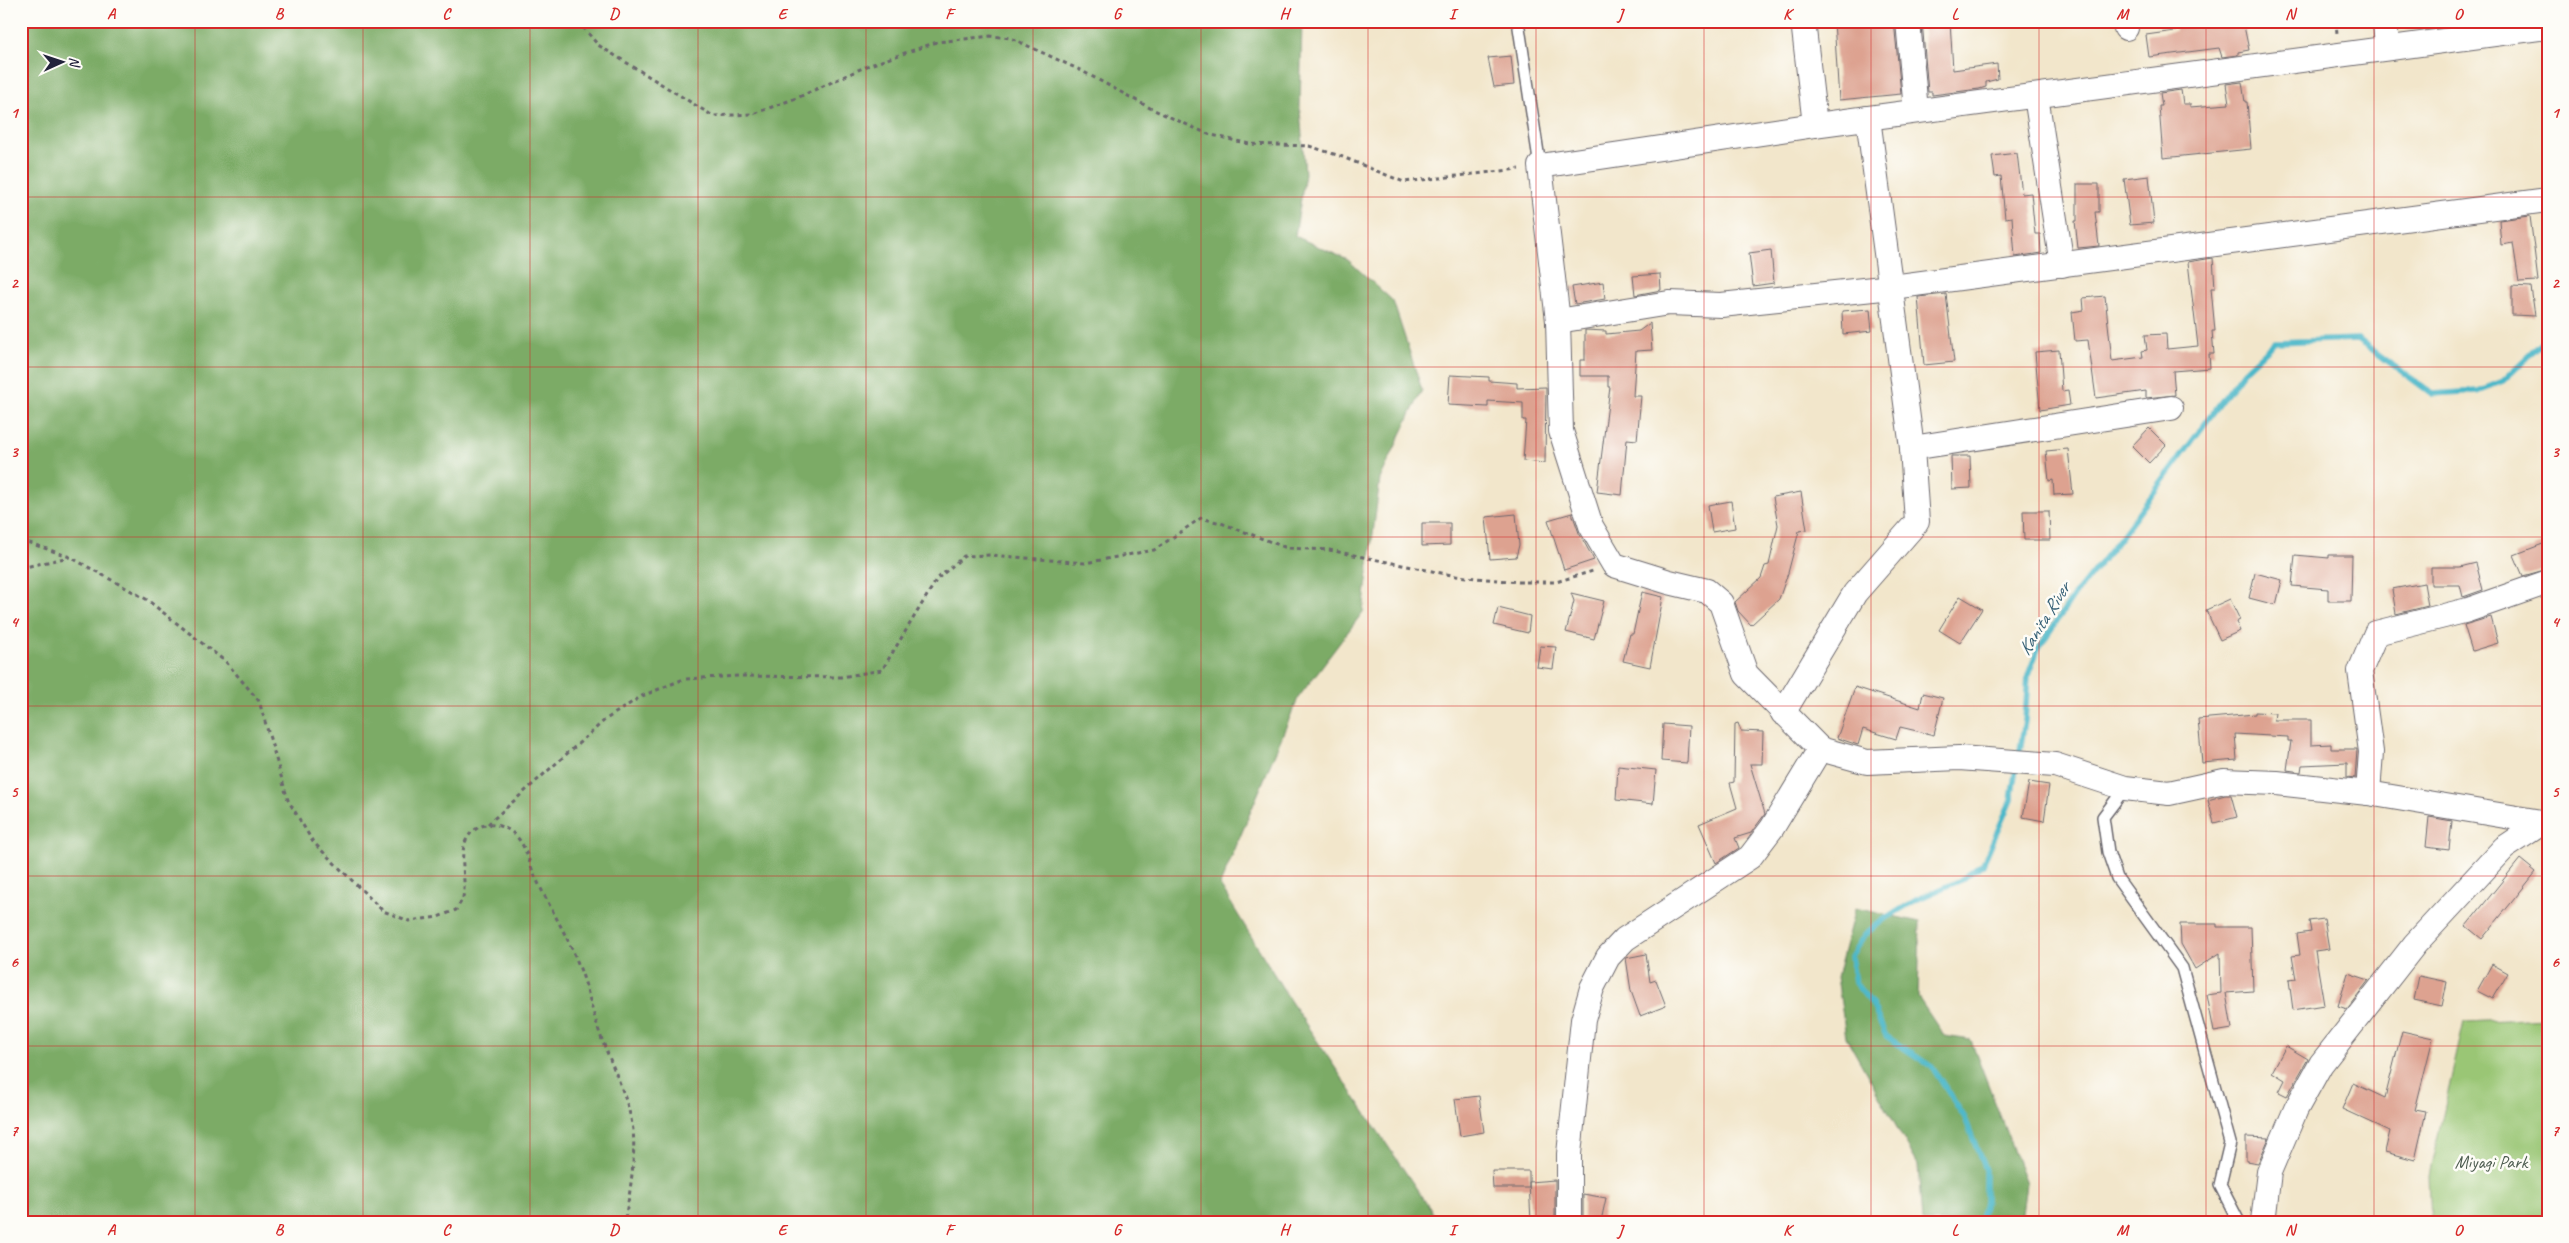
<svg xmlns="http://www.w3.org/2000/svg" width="2569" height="1243" font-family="Caveat,sans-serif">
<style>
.green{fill:#9ac674;stroke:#5e7458}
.forest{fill:#7bab66;stroke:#4e6650}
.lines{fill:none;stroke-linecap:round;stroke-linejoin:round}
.stream{stroke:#4db8c9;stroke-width:5.5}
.building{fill:#dda290}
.service-casing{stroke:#6b676d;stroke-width:14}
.minor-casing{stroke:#6b676d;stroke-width:26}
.path{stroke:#6b676d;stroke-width:3;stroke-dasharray:4 4;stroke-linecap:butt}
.service{stroke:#fff;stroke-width:11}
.minor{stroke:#fff;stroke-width:24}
.grid{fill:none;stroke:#d62828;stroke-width:1;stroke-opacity:0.55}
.labels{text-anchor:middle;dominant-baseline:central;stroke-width:5;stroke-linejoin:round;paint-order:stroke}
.park-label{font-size:18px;fill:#4c5b4f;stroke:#fdfcf7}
.water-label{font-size:19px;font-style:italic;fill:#335e74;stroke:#fdfcf7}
.neatline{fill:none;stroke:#d62828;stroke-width:2}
.grid-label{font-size:16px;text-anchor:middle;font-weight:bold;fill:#d62828}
</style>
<rect width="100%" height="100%" fill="#fdfcf7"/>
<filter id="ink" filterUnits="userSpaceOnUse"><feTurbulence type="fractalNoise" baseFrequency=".02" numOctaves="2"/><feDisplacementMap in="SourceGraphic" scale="10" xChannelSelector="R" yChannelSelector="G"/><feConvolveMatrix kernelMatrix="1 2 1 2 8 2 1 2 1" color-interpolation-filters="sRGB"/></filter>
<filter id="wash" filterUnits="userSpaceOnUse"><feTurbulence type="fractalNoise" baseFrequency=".0096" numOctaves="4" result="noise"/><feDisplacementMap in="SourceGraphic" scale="20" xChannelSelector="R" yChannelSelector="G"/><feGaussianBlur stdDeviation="1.12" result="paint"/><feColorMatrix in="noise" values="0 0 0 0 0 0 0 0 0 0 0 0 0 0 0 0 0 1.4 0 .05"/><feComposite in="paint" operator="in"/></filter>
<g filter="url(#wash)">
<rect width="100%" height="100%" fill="#f2e6cb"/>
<path class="green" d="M2548,1018V1222H2431L2429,1175L2464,1022Z"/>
<g class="forest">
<path d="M21,21H1302L1300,109L1305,174L1295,236L1348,260L1393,301L1422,390L1380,479L1363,612L1298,698L1220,885L1291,1002L1433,1213L1443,1222H21Z"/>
<path d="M1855,908L1920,922L1918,997L1944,1036L1971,1040L2026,1183L2021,1222H1922L1918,1165L1846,1037L1837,977Z"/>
</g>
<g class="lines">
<g class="stream">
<path d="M2019,756L2025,721L2028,675L2038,649L2073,597L2118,541L2244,371L2275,342L2358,339L2432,394L2478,391L2503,381L2548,338"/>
<path d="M1980,1222L1985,1201V1170L1965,1118L1932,1067L1886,1036L1872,1004L1855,983L1851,956L1865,934L1886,918L1916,900L1959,881L1983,864L2011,800L2016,768"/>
</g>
</g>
<g id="blocks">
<g class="building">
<path d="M1834,21H1894L1901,94L1839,100Z"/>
<path d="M1922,21H1950L1953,70L1997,64L1998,79L1986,82V87L1979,89L1932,95V92H1928Z"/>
<path d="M2174,21H2194V28L2227,21H2243L2249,50L2238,52V55L2222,57L2219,48L2149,57L2146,35L2175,31Z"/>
<path d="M1511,56L1514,85L1494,87L1488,58Z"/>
<path d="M2242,82L2245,102H2247L2251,149L2163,158L2159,106H2162L2160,93L2181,90L2183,104H2190V107L2229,104L2226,84Z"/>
<path d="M2017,153L2022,194L2031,193L2035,234H2040L2041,253L2015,257L2012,217L2005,218L2001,176L1995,177L1992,156Z"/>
<path d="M2149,176L2154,223L2130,225L2124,179Z"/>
<path d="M2077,184H2099V212H2095L2099,246L2078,248L2075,221H2077Z"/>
<path d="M2530,216L2538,281L2519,282L2513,243L2501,245L2499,220Z"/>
<path d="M1771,250L1774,283L1753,286L1749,253Z"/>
<path d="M2213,258L2215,288H2211L2215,331H2212L2214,354H2209L2210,368L2173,371L2175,395L2146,398V391L2096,398L2088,340L2075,341L2072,312L2084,310L2083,298L2105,296L2112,361L2143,357L2142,351L2147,350L2145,335L2166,334L2167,349L2198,346L2188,262Z"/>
<path d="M1660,274L1661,290L1635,295L1633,276Z"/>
<path d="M1603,282L1605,299L1575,304L1572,287Z"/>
<path d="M2512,286L2531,287L2535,316L2512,315Z"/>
<path d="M1946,294L1954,362L1924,365L1918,297Z"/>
<path d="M1870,309L1872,331L1843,334L1842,311Z"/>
<path d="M1650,323L1652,350L1636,351L1633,396H1641L1637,440L1627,439L1622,495L1597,492L1610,387H1608V376H1580V360H1585V330L1606,331V334L1639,331Z"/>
<path d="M2059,350L2062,391L2068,390L2070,405L2040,410L2035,352Z"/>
<path d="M1450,375L1489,377V381L1517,383V388L1546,387L1545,463L1523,461L1526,420H1523V403L1488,401V407L1448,405Z"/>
<path d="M2149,428L2166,445L2149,463L2132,446Z"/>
<path d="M2068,449L2073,494L2054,495L2053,480L2049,481L2046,451Z"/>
<path d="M1951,456H1970L1971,488L1952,489Z"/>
<path d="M1801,492L1807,530L1799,531L1788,573L1779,599L1751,625L1738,611L1735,602L1761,578L1765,566L1769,565L1778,525L1773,497Z"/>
<path d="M1731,501L1735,528L1712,532L1708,505Z"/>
<path d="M2023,511H2049L2050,540H2024Z"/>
<path d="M1572,513L1579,533L1594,560L1564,570L1548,520Z"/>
<path d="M1516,514L1519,545L1516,557L1490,559L1486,517Z"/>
<path d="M1422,523H1450V545L1422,546Z"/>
<path d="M2548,542V569L2523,576L2514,555Z"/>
<path d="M2295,555L2329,558V555H2352L2351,601H2328V589L2292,586Z"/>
<path d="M2476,563L2483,590L2463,597L2460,585H2431V567H2460Z"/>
<path d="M2255,573L2282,580L2276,605L2249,598Z"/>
<path d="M2424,583L2428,606L2396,614L2392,589Z"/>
<path d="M1642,592L1663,597L1650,667L1623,661L1630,634H1633Z"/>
<path d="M1571,593L1604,601L1594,639L1566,632L1574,601Z"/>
<path d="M1960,596L1982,609L1960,643L1939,630Z"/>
<path d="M2230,599L2240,620L2236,622L2240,631L2220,640L2206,610Z"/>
<path d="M1498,608L1530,616L1528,633L1494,625Z"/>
<path d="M2491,617L2498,643L2472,651L2464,625Z"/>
<path d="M1540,646L1556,647L1553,669L1537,667Z"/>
<path d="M1855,687L1920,708L1923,693L1943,698L1934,735L1900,727L1896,739L1863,729L1858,745L1837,738Z"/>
<path d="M2255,712L2275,713L2274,720H2311V745L2331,744V749H2357L2355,778L2347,777V763L2302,765L2301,772L2287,770L2291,741H2288V737L2235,734L2237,760L2202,763L2198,719L2255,714Z"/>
<path d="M1738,723L1741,731L1763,732L1762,764H1750L1765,814L1751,833L1735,838L1739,848L1716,863L1699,824L1737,808L1730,783L1734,782L1735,724Z"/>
<path d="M1663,724L1689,726L1687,763L1661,761Z"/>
<path d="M1618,766L1656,770L1653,804L1616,800Z"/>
<path d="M2029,782L2049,785L2044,821L2023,817Z"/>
<path d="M2225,795H2231L2237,817L2214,823L2208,800Z"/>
<path d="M2429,817L2452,821L2449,850L2426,847Z"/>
<path d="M2520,859L2536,872L2482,939L2466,926Z"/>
<path d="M2324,919L2329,949L2315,951L2324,1005L2293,1010L2289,980L2296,979L2292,956L2300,955L2297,934L2311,932L2309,921Z"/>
<path d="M2180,924H2217V927H2251L2253,991L2226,993L2232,1029L2214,1032L2207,995L2221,993L2220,953L2195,969L2181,944Z"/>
<path d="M1646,954L1650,982L1656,980L1666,1006L1640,1016L1631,991L1626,958Z"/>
<path d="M2492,964L2508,973L2493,999L2477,991Z"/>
<path d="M2348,973L2369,980L2347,1009L2338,1006Z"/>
<path d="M2419,976L2447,982L2442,1006L2414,1000Z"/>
<path d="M2402,1031L2433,1038L2415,1110L2426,1112L2415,1160L2385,1152L2390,1131L2342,1109L2353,1083L2385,1098Z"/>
<path d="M2286,1046L2308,1059L2287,1096L2279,1092L2285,1080L2272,1072Z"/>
<path d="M1479,1096L1484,1132L1460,1136L1455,1099Z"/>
<path d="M2246,1137L2269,1138L2258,1163L2246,1161Z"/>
<path d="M1492,1171H1529V1188H1493Z"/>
<path d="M1555,1180V1222H1531L1529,1182Z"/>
<path d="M1583,1194L1606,1198L1601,1221L1583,1218Z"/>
</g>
</g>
</g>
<g filter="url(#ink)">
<use href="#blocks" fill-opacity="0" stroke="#6b676d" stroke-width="1"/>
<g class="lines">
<g class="service-casing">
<g id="service">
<path d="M1518,21L1540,166"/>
<path d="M2125,788L2103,817L2108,852L2117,878L2182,968L2230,1143L2220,1185L2239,1222"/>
</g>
</g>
<g class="minor-casing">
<g id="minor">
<path d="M1803,21L1815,125"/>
<path d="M1908,21L1916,111"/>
<path d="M2125,21L2126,28"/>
<path d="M2385,21L2387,48"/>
<path d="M2036,96L2062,265"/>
<path d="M1558,321L1669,303L1721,305L1892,287L2548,200"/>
<path d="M1912,448L2171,408"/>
<path d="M1783,713L1855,593L1917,522L1912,448L1868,118"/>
<path d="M1820,749L1746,674L1721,603L1707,591L1669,582L1614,565L1591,526L1561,431L1558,321L1540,166L1815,125L2548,27"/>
<path d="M2368,793L2371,752L2360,671L2376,633L2468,610L2548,582"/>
<path d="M1569,1222V1154L1583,1020L1592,988L1608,957L1625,939L1750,857L1772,828L1820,749L1867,762L1959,758L2055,765L2125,788L2169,793L2224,781L2277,783L2368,793L2541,822"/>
<path d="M2263,1222L2269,1172L2296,1109L2321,1064L2415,944L2504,848L2548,819"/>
</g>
</g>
<g class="path">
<path d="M578,21L598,45L713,116L753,114L799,97L867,66L937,42L991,36L1011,38L1082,71L1152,109L1208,134L1249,144L1309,146L1340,156L1404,182L1519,169"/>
<path d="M2336,21L2337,34"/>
<path d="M21,540L70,557L146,599L226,662L259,701L288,800L313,842L383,911L409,921L438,917L456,910C458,906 462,901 463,897C468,875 453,844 476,829C486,821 505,825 514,834C526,845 528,860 534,874C548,905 567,934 579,966C589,991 593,1017 603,1042C613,1068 627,1096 632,1124C637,1147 630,1198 624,1222"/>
<path d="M21,568L69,557"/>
<path d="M488,824L606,719L642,696L684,679L740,676L841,677L882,670L937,579L964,556L991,555L1085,563L1154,550L1201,518L1221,523L1287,548L1329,550L1456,576L1518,582H1556L1593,571"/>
</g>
<use href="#service" class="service"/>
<use href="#minor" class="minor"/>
</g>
</g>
<path class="grid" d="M195,21V1222M363,21V1222M530,21V1222M698,21V1222M866,21V1222M1033,21V1222M1201,21V1222M1368,21V1222M1536,21V1222M1704,21V1222M1871,21V1222M2039,21V1222M2206,21V1222M2374,21V1222M21,197H2548M21,367H2548M21,537H2548M21,706H2548M21,876H2548M21,1046H2548"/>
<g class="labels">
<g class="park-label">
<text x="2491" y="1162">Miyagi Park</text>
</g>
<g class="water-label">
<text transform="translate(2044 619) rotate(-58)">Kanita River</text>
</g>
</g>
<rect width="2569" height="1243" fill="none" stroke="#fdfcf7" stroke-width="55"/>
<g transform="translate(62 62) rotate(87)" stroke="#fdfcf7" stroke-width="4" paint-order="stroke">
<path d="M0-4L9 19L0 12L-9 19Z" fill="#22223b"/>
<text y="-8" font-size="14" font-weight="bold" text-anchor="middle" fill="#22223b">N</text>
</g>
<rect x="28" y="28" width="2514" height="1188" class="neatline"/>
<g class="grid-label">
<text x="111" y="19">A</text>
<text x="279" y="19">B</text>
<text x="446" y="19">C</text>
<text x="614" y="19">D</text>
<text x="782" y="19">E</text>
<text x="949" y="19">F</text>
<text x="1117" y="19">G</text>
<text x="1284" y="19">H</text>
<text x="1452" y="19">I</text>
<text x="1620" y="19">J</text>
<text x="1787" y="19">K</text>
<text x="1955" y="19">L</text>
<text x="2122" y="19">M</text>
<text x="2290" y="19">N</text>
<text x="2458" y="19">O</text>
<text x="14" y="118">1</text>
<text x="2555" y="118">1</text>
<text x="14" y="288">2</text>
<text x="2555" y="288">2</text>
<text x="14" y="457">3</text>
<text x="2555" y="457">3</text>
<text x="14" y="627">4</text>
<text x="2555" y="627">4</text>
<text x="14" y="797">5</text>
<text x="2555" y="797">5</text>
<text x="14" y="967">6</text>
<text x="2555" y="967">6</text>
<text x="14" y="1136">7</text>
<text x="2555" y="1136">7</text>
<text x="111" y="1235">A</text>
<text x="279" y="1235">B</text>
<text x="446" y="1235">C</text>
<text x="614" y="1235">D</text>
<text x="782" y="1235">E</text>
<text x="949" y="1235">F</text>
<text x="1117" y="1235">G</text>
<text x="1284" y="1235">H</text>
<text x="1452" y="1235">I</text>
<text x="1620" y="1235">J</text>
<text x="1787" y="1235">K</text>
<text x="1955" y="1235">L</text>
<text x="2122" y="1235">M</text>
<text x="2290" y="1235">N</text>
<text x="2458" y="1235">O</text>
</g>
</svg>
